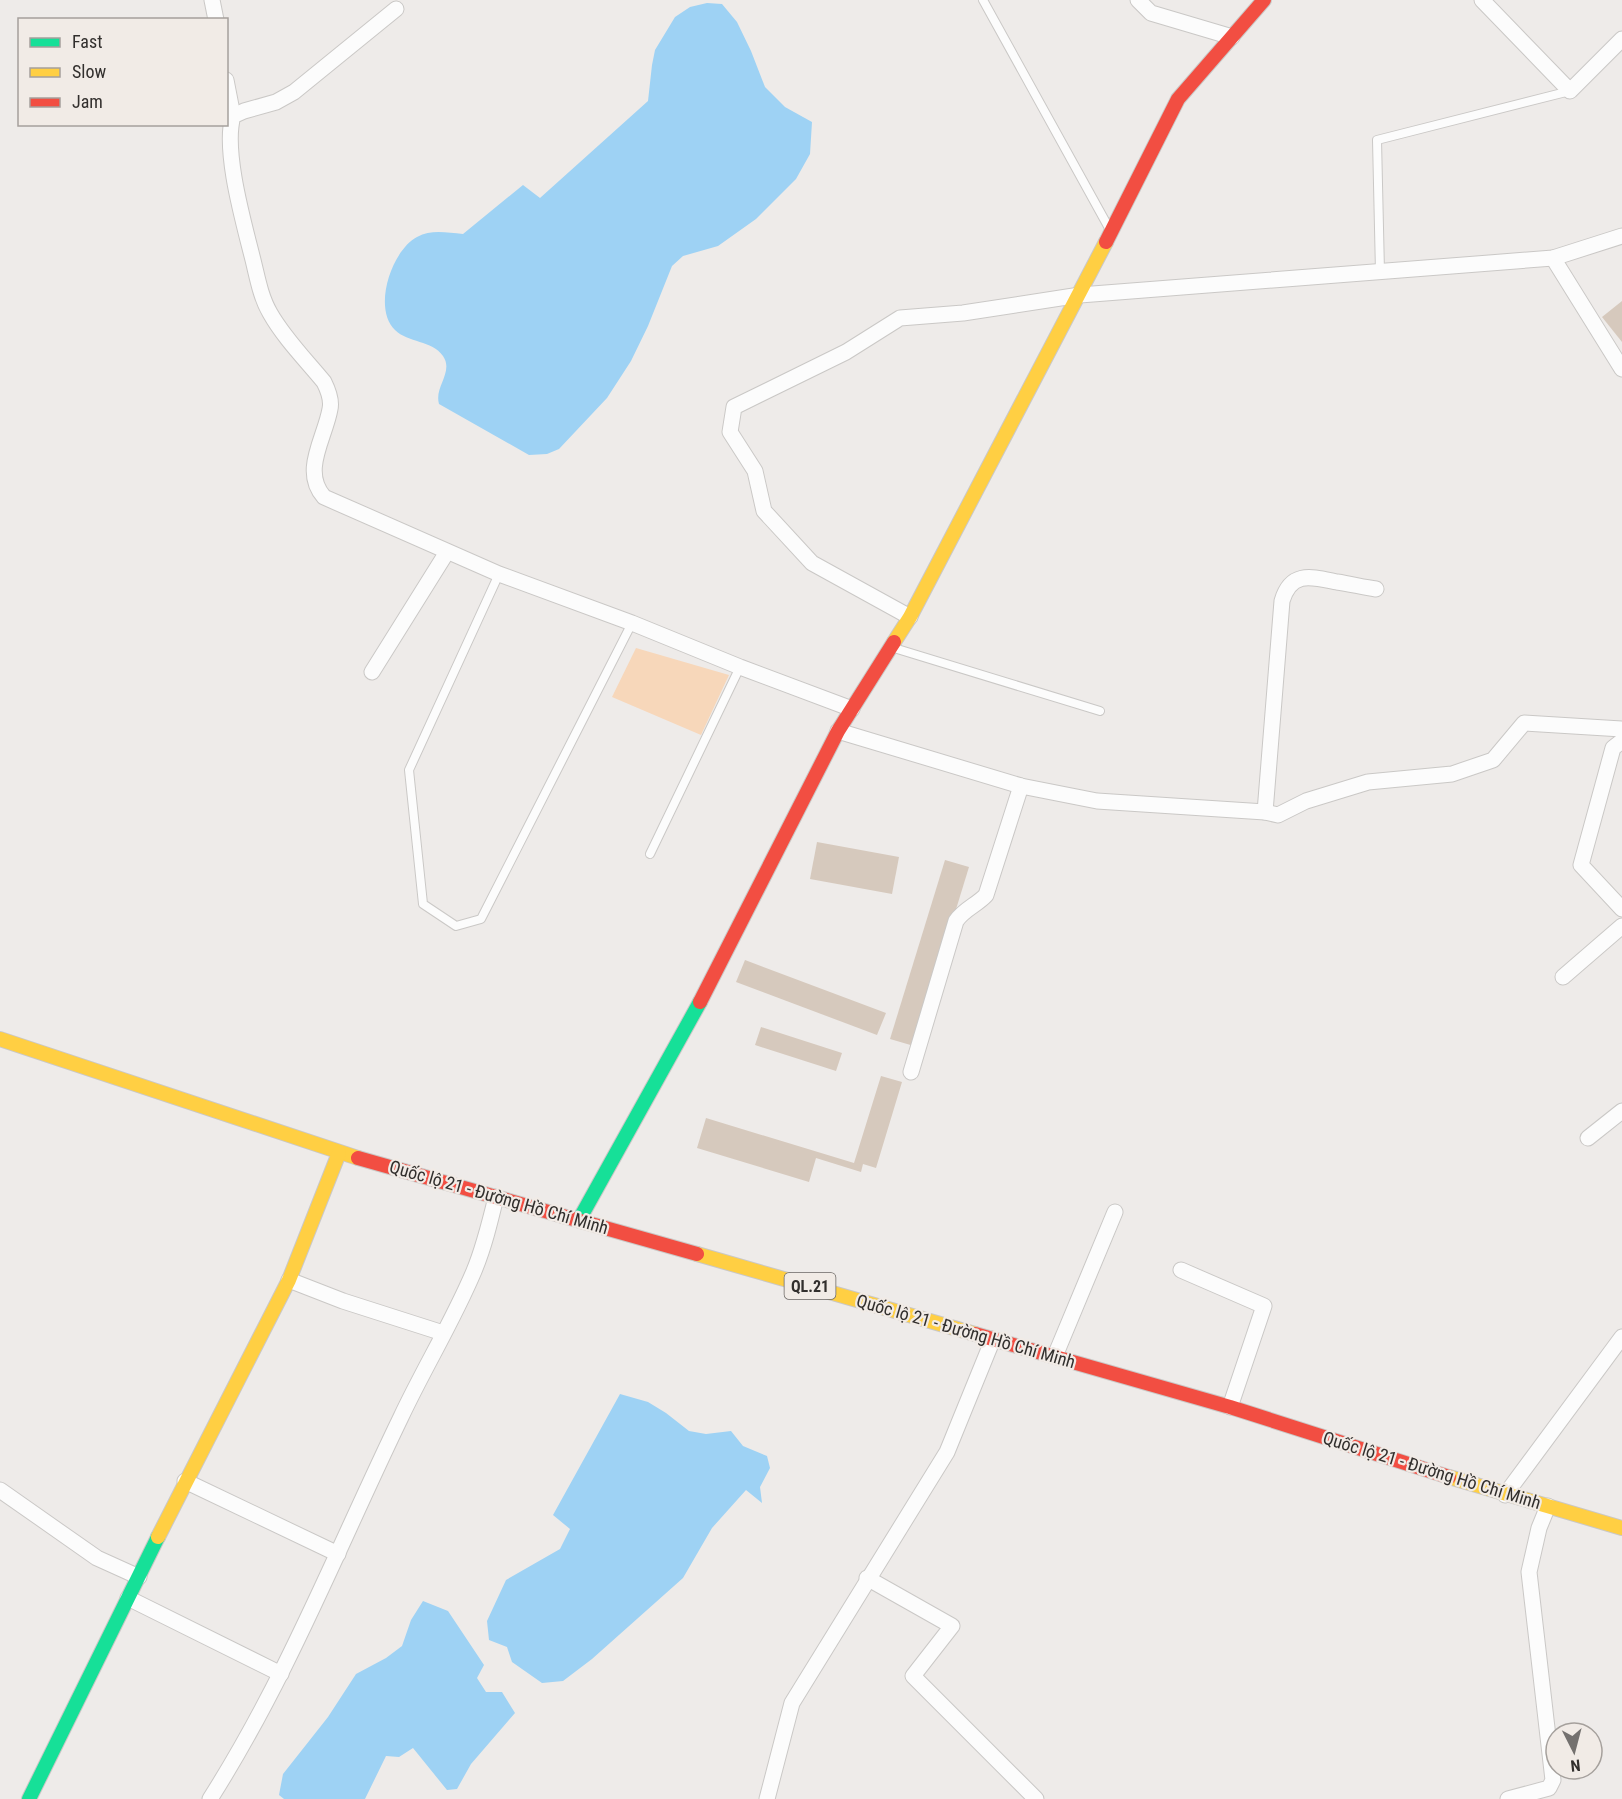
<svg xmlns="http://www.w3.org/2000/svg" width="1622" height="1799" font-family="'Roboto Condensed',sans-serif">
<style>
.green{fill:#f7d7ba}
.water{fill:#9ed2f4}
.building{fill:#d6c9bd}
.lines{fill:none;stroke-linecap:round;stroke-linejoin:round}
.lane-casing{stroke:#cac8c6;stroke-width:10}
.street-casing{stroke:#cac8c6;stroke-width:17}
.fast-casing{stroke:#cac8c6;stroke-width:16}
.slow-casing{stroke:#cac8c6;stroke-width:16}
.jam-casing{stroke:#cac8c6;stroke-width:16}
.lane{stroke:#fcfcfc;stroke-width:8}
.street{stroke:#fcfcfc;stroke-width:15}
.fast{stroke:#16e098;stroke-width:14}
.slow{stroke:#ffcf43;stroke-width:14}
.jam{stroke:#f24e42;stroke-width:14}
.labels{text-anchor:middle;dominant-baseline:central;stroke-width:4.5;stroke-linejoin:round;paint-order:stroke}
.shield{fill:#f1ebe6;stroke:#6b6764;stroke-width:1.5}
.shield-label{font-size:16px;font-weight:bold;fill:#322f2d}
.street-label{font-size:18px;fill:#322f2d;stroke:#f1ebe6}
</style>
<rect width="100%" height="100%" fill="#eeebe9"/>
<path class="green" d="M636,648L729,675L701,735L612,697Z"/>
<g class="water">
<path d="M707,3L722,4L737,22L751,51L765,87L785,107L812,122L810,154L796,179L756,219L718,246L683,256L672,266L648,326L631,361L607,398L559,449L547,454L529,455L439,404C434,387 454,372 443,356C432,340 408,343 395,330C372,308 392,250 417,237C432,229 447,233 463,234L523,185L540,198L648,101L652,65L655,50L675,17L690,7Z"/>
<path d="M620,1394L648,1402L666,1413L689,1431L706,1434L731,1431L743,1446L767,1456L770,1468L760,1487L762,1503L746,1490L712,1528L683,1578L592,1659L563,1681L542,1683L512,1662L507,1647L489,1640L487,1621L506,1580L560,1549L570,1529L553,1515Z"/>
<path d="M423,1601L448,1611L484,1665L477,1678L486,1692H502L515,1713L471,1764L457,1789L447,1790L413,1748L399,1757L386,1756L365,1799H284L279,1795L283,1774L328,1717L356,1674L386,1658L402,1646L411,1620Z"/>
</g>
<g class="building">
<path d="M1622,301V342L1602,317Z"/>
<path d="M817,842L899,857L892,894L810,879Z"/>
<path d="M945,860L969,867L914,1046L890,1039Z"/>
<path d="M745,960L886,1013L877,1035L736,982Z"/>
<path d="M761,1027L842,1053L836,1071L755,1045Z"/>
<path d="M881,1076L902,1082L876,1168L863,1164L861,1172L816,1158L809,1182L697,1148L706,1118L854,1163Z"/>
</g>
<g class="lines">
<g class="lane-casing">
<g id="lane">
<path d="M983,0L1109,228"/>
<path d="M1380,272L1377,140L1570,91"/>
<path d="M499,574L409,770L423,904L456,926L481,919L632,623"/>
<path d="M894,648L1100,711"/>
<path d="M650,854L740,667"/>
</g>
</g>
<g class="street-casing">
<g id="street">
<path d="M212,0L216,20"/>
<path d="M1138,0L1151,13L1232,37"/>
<path d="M1482,0L1570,91L1622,39"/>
<path d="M396,9L294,92L276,102L244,111L233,116C223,150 243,220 252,256C257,275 260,296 270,313C284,338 306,360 324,382C328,390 332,400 330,409C325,438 301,471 324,497L499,574L632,623L740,667L852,709"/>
<path d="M226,80L233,116"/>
<path d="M1553,258L1622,369"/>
<path d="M910,617L812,563L764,511L755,471L730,432L734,407L846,352L900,318L963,313L1080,295L1553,258L1622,236"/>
<path d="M372,672L447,552"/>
<path d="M838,731L1021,786L1097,801L1265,812L1278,815L1306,801L1368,782L1452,774L1493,760L1524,723L1622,729"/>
<path d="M1622,741L1613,748L1581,865L1622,909"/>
<path d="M1265,812L1282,601C1291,570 1312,577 1337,582C1350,584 1363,587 1376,589"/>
<path d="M1563,977L1622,926"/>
<path d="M911,1072L956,921C964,909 977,905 986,895L1021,786"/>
<path d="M1588,1138L1622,1111"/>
<path d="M1181,1270L1264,1306L1230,1407"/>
<path d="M289,1280L343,1301L443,1333"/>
<path d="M1055,1356L1115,1212"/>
<path d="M185,1481L338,1554"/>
<path d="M0,1490L97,1558L139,1577"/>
<path d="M1505,1495L1622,1337"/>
<path d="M867,1578L952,1626L913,1676L1036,1799"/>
<path d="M128,1598L281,1674"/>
<path d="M210,1799C287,1678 339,1545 401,1417C424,1368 453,1321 474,1271C484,1247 490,1222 496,1197"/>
<path d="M767,1799L792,1703L947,1452L993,1339"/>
<path d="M1508,1799L1549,1788L1553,1780L1529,1572L1539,1528L1548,1506"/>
</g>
</g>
<g class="fast-casing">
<g id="fast">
<path d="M579,1220L700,1002"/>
<path d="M29,1799L158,1537"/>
</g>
</g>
<g class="slow-casing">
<g id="slow">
<path d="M894,642L910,617L1106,242"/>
<path d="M0,1039L358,1158"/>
<path d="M697,1254L975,1334"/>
<path d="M1449,1477L1622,1528"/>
<path d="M158,1537L289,1280L339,1153"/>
</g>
</g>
<g class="jam-casing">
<g id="jam">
<path d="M1106,242L1178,99L1264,0"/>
<path d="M700,1002L838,731L894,642"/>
<path d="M358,1158L697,1254"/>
<path d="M975,1334L1230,1407L1449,1477"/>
</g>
</g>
<use href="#lane" class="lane"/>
<use href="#street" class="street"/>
<use href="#fast" class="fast"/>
<use href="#slow" class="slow"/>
<use href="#jam" class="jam"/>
</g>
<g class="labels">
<rect class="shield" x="784.5" y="1273" width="51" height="26" rx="4.5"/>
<g class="shield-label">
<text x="810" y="1286">QL.21</text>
</g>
<g class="street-label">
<text transform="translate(499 1197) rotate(16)">Quốc lộ 21 - Đường Hồ Chí Minh</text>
<text transform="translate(966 1331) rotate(16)">Quốc lộ 21 - Đường Hồ Chí Minh</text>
<text transform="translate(1432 1470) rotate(17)">Quốc lộ 21 - Đường Hồ Chí Minh</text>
</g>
</g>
<rect x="18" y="18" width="210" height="108" fill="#f1ebe6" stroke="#a5a09c" stroke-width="1.5"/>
<rect x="30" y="38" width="30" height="9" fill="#16e098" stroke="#a5a09c" stroke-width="1.5"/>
<text x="72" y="48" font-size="18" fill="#322f2d">Fast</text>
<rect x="30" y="68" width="30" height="9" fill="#ffcf43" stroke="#a5a09c" stroke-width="1.5"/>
<text x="72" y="78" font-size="18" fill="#322f2d">Slow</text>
<rect x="30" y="98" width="30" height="9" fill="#f24e42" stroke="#a5a09c" stroke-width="1.5"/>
<text x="72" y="108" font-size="18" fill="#322f2d">Jam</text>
<g transform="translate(1574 1751) rotate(174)"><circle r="28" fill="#f1ebe6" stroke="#a5a09c" stroke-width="1.5"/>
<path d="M0-4.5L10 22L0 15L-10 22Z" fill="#74716f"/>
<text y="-9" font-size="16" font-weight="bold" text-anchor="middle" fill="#322f2d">N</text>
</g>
</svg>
